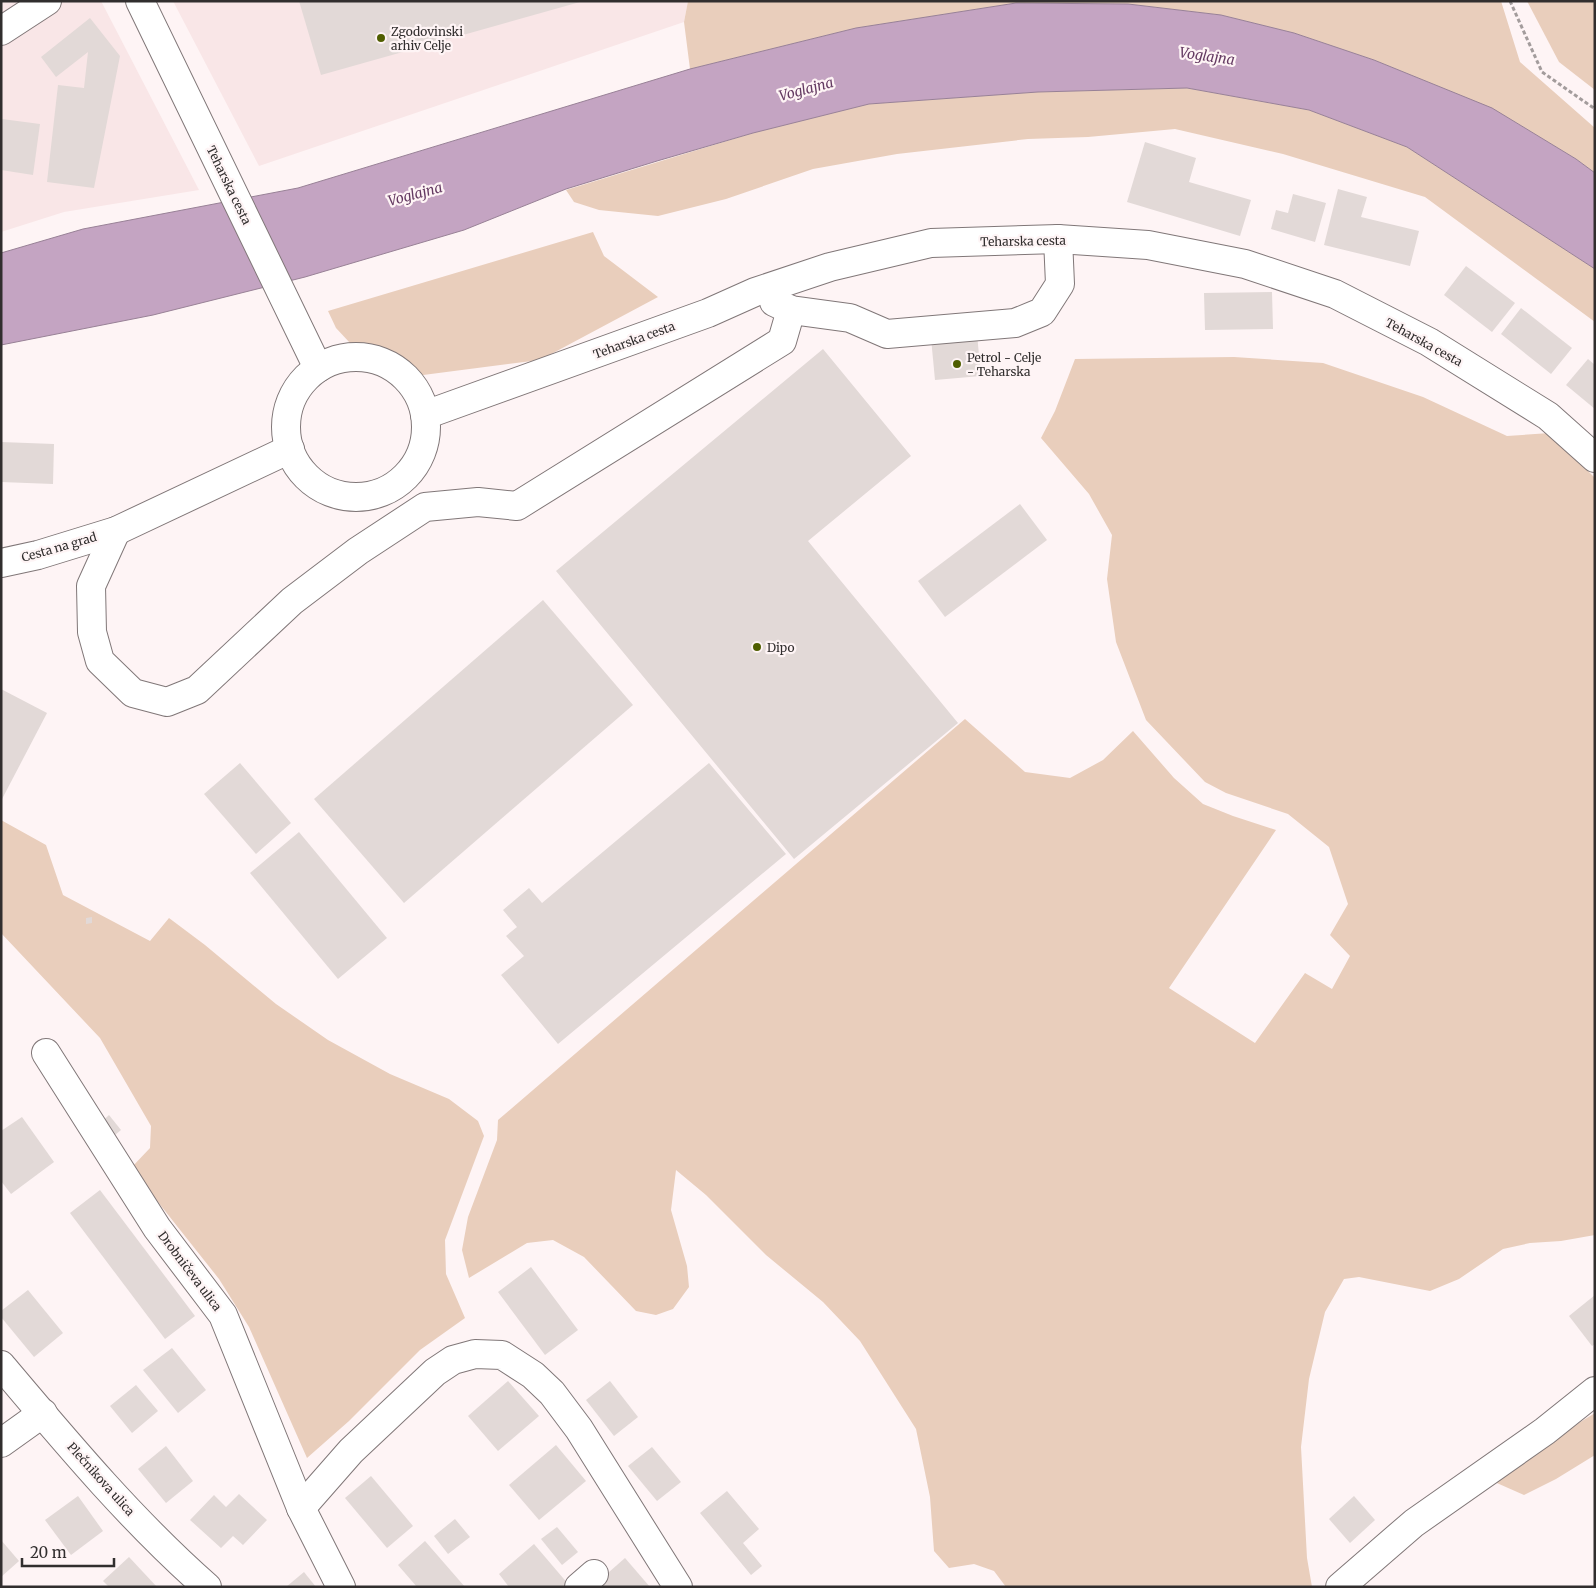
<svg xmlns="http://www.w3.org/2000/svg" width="1596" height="1588" font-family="Merriweather,serif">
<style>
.built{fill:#f9e6e7}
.green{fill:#e9cebc}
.water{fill:#c4a4c2;stroke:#988196}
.building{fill:#e2d9d7}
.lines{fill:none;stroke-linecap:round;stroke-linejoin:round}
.minor-casing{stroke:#807778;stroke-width:30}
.path{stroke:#a39c9c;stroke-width:3;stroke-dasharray:4 2.5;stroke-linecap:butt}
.minor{stroke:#fff;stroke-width:28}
.poi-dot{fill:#4f5e00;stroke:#fef4f5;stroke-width:2}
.labels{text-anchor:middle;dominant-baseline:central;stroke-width:4.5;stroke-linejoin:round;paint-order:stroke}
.poi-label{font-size:12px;fill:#312e2e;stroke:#fef4f5;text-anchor:start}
.street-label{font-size:12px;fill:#312e2e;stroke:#fef4f5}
.water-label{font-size:14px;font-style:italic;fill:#643a62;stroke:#fef4f5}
</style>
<rect width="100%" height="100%" fill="#fef4f5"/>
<g class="built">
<path d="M1,1H101L199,190L64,212L1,232Z"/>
<path d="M173,1H688L684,22L259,166Z"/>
</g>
<g class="green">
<path d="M688,1H1501L1520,62L1595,128V173L1576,159L1491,108L1374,60L1294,33L1221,15L1128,4L1016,3L856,28L690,69L684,22Z"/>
<path d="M1527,1H1595V90L1559,62Z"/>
<path d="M1187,88L1309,110L1407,147L1595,269V322L1425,197L1283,154L1175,129L1088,137L1028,139L897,154L813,169L726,199L658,216L599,210L574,202L566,190L753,133L869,104L1038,92Z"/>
<path d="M593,232L604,256L658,297L540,360L400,378L364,358L336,328L328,311Z"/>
<path d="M1234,357L1323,363L1423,397L1507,436L1550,433L1595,478V1235L1561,1241L1530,1243L1503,1249L1459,1279L1430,1291L1359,1277L1344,1279L1325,1312L1309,1379L1301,1447L1307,1558L1312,1587H1006L994,1571L974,1564L949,1568L934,1551L930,1497L916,1429L860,1341L823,1302L766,1255L706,1195L676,1170L671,1210L687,1266L689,1287L673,1309L656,1315L636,1311L584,1257L553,1240L527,1243L469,1278L462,1250L468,1217L497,1140L498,1120L965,719L1025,772L1070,778L1103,760L1133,731L1174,778L1203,804L1233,816L1276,830L1169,988L1255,1043L1305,973L1332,989L1350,956L1330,935L1348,904L1329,847L1288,814L1226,793L1205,782L1146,720L1116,642L1107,579L1112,535L1089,494L1041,438L1055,411L1075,359Z"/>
<path d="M1,820L46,845L63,895L150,941L169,918L205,945L276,1004L328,1040L390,1074L449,1099L478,1121L484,1136L445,1240L446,1274L465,1318L420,1350L349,1421L307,1458L249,1327L219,1279L131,1168L150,1148L151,1126L100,1038L1,933Z"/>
<path d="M1595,1413V1455L1556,1479L1524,1495L1490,1480L1517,1461Z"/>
</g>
<path class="water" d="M1016,3L1128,4L1221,15L1294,33L1374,60L1492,108L1576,159L1595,173V269L1407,147L1309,110L1187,88L1038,92L869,104L753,133L657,161L566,189L464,230L305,277L153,315L1,345V253L83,229L298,188L690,69L856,28Z"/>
<g class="building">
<path d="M299,1H580V2L321,75Z"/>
<path d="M90,18L120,56L94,188L47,182L58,85L84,88L88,52L56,77L41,57Z"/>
<path d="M2,119L40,124L33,175L1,170Z"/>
<path d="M1145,142L1196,158L1189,182L1251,200L1240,236L1127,202Z"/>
<path d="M1338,189L1367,197L1361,217L1419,231L1410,266L1324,245Z"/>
<path d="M1293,194L1326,203L1315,242L1271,229L1276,210L1288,213Z"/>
<path d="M1466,266L1515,303L1492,332L1444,295Z"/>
<path d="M1272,292L1273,329L1205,330L1204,293Z"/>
<path d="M1521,308L1572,348L1551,374L1501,334Z"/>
<path d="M975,313L981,376L935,380L929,317Z"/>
<path d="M823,349L911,456L808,541L958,723L794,859L556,571Z"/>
<path d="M1588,359L1595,365V409L1566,385Z"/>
<path d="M1,442L54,444L53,484L1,482Z"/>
<path d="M1020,504L1047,540L945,617L918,581Z"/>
<path d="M543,600L633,705L404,903L314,799Z"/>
<path d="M1,689L47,713L1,801Z"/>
<path d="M240,763L291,823L256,854L204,794Z"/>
<path d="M709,763L786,854L558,1044L501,975L524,956L506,936L517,927L503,910L529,888L542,903Z"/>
<path d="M299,832L387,938L338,979L250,873Z"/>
<path d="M92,917V923L86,924V918Z"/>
<path d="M109,1115L121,1130L109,1140L97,1126Z"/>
<path d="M22,1117L54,1162L11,1194L1,1181V1131Z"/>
<path d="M100,1190L195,1316L165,1339L70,1213Z"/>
<path d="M531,1267L578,1330L545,1355L498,1292Z"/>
<path d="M28,1290L63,1333L34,1357L1,1317V1311Z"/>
<path d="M1595,1295V1344L1592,1346L1569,1316Z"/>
<path d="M172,1348L206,1390L178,1413L143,1370Z"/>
<path d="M508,1381L539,1416L498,1451L468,1416Z"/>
<path d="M610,1381L638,1417L614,1436L586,1400Z"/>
<path d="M136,1385L158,1411L132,1433L110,1406Z"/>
<path d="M556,1445L586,1481L539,1520L509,1485Z"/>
<path d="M166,1446L193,1481L166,1503L138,1469Z"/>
<path d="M652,1447L681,1482L657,1501L628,1466Z"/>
<path d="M371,1476L413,1526L387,1548L345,1498Z"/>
<path d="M727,1491L759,1529L743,1543L762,1566L751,1575L700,1513Z"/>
<path d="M239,1494L267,1520L243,1545L233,1536L221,1548L190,1520L214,1495L226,1507Z"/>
<path d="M78,1496L103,1531L71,1555L45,1520Z"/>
<path d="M1354,1496L1375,1520L1350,1543L1329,1519Z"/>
<path d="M455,1519L470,1537L448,1554L434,1536Z"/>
<path d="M557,1527L578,1552L562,1565L541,1539Z"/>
<path d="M1,1540L19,1561L1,1577Z"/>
<path d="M425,1541L465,1587H417L398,1565Z"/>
<path d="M534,1544L569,1585L568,1587H509L499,1574Z"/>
<path d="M129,1557L157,1587H109L103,1581Z"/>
<path d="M625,1558L650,1587H592Z"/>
<path d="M304,1572L316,1587H286Z"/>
</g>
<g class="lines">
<g class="minor-casing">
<g id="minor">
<path d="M140,1L318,368"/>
<path d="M1,31L47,1"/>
<path d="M774,302L791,310L850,318L887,334L1015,323L1042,312L1060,284L1058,239"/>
<circle cx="356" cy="427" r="70"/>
<path d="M425,415L708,313L755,292L830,267L931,243L1058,239L1148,245L1245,264L1335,294L1429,342L1548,416L1595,458"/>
<path d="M116,531L91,586L92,632L100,661L133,693L167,702L197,690L292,601L358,551L425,507L478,502L517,506L782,341L791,310"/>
<path d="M1,563L38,555L116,531L290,449"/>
<path d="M46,1053L157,1228L223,1315L301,1508L341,1587"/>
<path d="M1,1365C66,1442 131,1520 207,1587"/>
<path d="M1,1443L43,1413"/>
<path d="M301,1508L351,1451L435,1372L453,1360L475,1354L502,1355L533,1375L552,1393L579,1429L678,1587"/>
<path d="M579,1587L594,1574"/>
<path d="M1340,1587L1414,1523L1545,1431L1595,1391"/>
</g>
</g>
<g class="path">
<path d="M1510,1L1542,72L1595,109"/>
<path d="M341,350L364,349L383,354L410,370L422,386"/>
<path d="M277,422L282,395L291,378"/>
</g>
<use href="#minor" class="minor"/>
</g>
<g class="poi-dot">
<circle cx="381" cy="38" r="5"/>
<circle cx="957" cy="364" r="5"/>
<circle cx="757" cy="647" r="5"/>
</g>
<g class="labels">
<g class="poi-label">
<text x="391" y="31">Zgodovinski<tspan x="391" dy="14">arhiv Celje</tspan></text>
<text x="967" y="357">Petrol - Celje<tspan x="967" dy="14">- Teharska</tspan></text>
<text x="767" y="647">Dipo</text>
</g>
<g class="street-label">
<text transform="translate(229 185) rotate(64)">Teharska cesta</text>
<text transform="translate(1023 241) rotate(-1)">Teharska cesta</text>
<text transform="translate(634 340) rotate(-20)">Teharska cesta</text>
<text transform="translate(1424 342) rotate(29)">Teharska cesta</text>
<text transform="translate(59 547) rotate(-16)">Cesta na grad</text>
<text transform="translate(190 1271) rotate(53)">Drobničeva ulica</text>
<text transform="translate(101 1479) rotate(48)">Plečnikova ulica</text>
</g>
<g class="water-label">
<text transform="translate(1207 56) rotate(8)">Voglajna</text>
<text transform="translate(806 89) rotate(-15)">Voglajna</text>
<text transform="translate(415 194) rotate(-15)">Voglajna</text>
</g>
</g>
<rect width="1596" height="1588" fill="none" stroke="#312e2e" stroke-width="5"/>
<path d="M22 1558v8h92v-8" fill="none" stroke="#312e2e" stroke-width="2.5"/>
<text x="30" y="1558" font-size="15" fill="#312e2e" stroke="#fef4f5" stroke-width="4" paint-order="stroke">20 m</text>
</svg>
